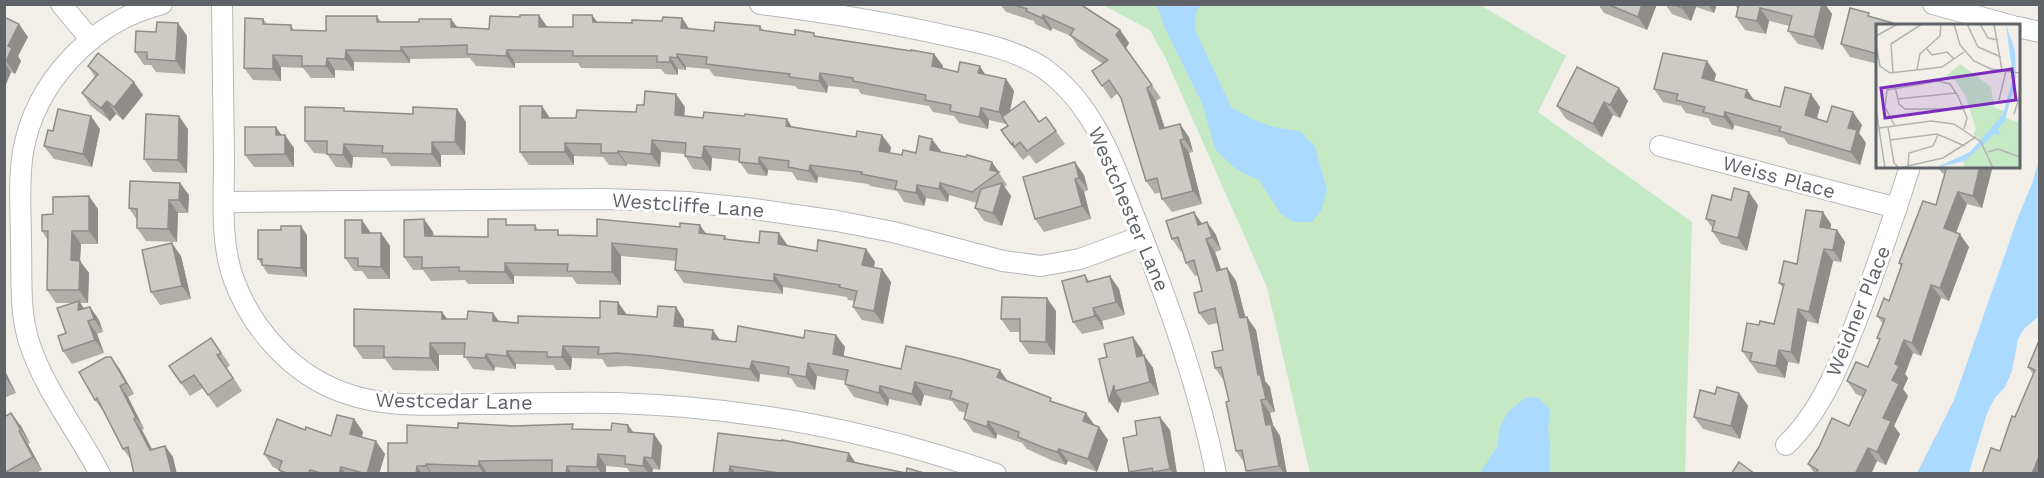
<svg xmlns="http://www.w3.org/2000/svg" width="2044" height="478" font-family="'Work Sans',sans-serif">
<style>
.green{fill:#c5e8c5}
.water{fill:#aadaff}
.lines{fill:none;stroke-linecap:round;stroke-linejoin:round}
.minor-casing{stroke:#b5b8bc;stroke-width:22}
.minor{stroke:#fff;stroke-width:20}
.wall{fill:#afaea9}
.shaded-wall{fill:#8f8d8a}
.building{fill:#cccac5;stroke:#8f8d8a;stroke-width:1.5}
.labels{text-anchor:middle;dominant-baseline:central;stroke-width:6;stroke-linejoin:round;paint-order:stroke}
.street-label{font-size:20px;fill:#5f6368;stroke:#fff}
.inset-road{fill:none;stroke:#b3b3b1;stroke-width:1.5}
.view{fill:#7b2cbf;fill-opacity:0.15;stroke:#7b2cbf;stroke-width:3}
.inset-edge{fill:none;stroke:#5f6368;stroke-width:3}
</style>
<rect width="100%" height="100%" fill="#f1efe8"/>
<path class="green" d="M1103,5H1480L1566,56L1538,112L1692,222L1685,473H1310L1267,287L1166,59L1150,30Z"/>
<g class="water">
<path d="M1157,5H1200C1195,14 1193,21 1196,32L1231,107L1252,119L1273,127L1300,131L1315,147L1327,190L1321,211L1312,222H1294L1281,214L1259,180L1237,170L1215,149L1202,103L1164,26Z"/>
<path d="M2039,159V316L2024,329L2018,339L2012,371L2005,387L1995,398L1987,413L1969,473H1917L1954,400L2017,220L2033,181Z"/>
<path d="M1537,397L1549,408L1550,413L1548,428L1550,444L1549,473H1480L1497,447L1500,427L1508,412L1525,398Z"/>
</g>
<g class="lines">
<g class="minor-casing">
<g id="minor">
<path d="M61,4L91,40"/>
<path d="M222,4C223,56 223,108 224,159C224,198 220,243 234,280C252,329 292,374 342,392C383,408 430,405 473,404C521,404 569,402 617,403C746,407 873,431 996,474"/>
<path d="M760,4C823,12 886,22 948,36C980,43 1013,49 1042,67C1062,81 1078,99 1091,120C1111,151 1123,189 1137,223C1169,305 1199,387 1216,474"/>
<path d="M1933,4L2013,26"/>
<path d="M2018,27L2040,32"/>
<path d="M1660,146L1897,208"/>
<path d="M224,202L606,199L688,202L755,209L837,221L893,232L1003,261L1041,266L1080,259L1142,236"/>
<path d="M1786,445C1825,408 1845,350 1864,301C1880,256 1896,212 1910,166"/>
<path d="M100,474C77,430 44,389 29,342C19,310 22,276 21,243C21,213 18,182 23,152C35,82 93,21 162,4"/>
</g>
</g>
<use href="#minor" class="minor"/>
</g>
<g class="wall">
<path d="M1000,4H1083L1085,7L1120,30L1129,43L1126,48L1161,98L1156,101L1165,128L1189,137L1193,152L1189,153L1202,204L1172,212L1162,199L1161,192L1155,194L1146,181L1122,98L1118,93L1111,99L1092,71L1103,64L1079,48L1071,36L1052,28L1051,31L1035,24L1034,21L1006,12Z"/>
<path d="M1598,4H1657L1647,30L1604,13Z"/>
<path d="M1665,4H1717L1714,13L1696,7L1691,21L1672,14Z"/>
<path d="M1734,4H1825L1832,14L1823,50L1798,44L1788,31L1790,26L1769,21L1766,34L1745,30L1736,17L1738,9Z"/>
<path d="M377,16L381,22H419L451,19L458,28L489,29L547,27H573L598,22L632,23L662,21L682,18L689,29L714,31L760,26L764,31L795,35L816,36L934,54L943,66V69L958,72L986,75L1006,79L1014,91L1010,111L1039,122L1046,117L1065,144L1036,164L1029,155L1023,160L1021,157V158L1001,130L1008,126L1006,124L989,120L988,129L959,123L954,116L933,112L929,106L861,94L858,89L828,86L827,93L798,89L795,86L714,76L709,69L686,67V70L678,69V75L665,74L661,69L581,68L578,63H515V68L476,66L470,58L410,59V63L354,62V71L335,70V78H311L303,68L281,67V81L253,80L244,68L263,19L267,24L291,25L294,30L326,31Z"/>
<path d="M4,17L28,37L18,56L21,61L15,74L11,72L4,89Z"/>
<path d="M178,23L187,36L185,74L156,72L151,65H144L135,52L156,32Z"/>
<path d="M1878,26V64L1850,57L1841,44Z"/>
<path d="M88,66L143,95L123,120L116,114L110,121L91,106L82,93L95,77Z"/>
<path d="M1716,74L1714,81L1755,100L1780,107H1820L1817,119L1827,122L1862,125L1859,133L1866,143L1860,165L1788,144L1784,138L1734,125L1733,130L1712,125L1708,118L1686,113L1681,106L1663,102L1654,89Z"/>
<path d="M1619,88L1628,101L1620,118L1613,115L1602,137L1566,119L1557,106Z"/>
<path d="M685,107L684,116L792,127L891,147L890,153L902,155L916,153L932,139L940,152L992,162L1007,185L1004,187L1011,196L1002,226L984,221L975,208L977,203L949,195L948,202L926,198L924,206L904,202L897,191L870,186L868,184L818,177L817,183L797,180L792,172L768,170L767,176L748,174L739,161L712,158L711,171L693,169L685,156V154L661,152L660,167L627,164V166L609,165L603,157L574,156V165H529L520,152L550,118H576Z"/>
<path d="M457,109L466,122L465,155H441V167L391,166L386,158L353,157L352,168L336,167L327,154L314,153L305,141L347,112L413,114Z"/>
<path d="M276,127L281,135L294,148V167H254L245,155Z"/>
<path d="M100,129L92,167L54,159L44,146L53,131Z"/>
<path d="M188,129L187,173L153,172L144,159Z"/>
<path d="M1937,166H1990L1992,169L1982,208L1967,204L1956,232L1969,247L1949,301L1941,298L1921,356L1913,353L1905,374L1908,378L1903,389L1908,396L1894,426L1900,434L1886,465L1877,461L1871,474H1815L1808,464L1849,426L1863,397L1856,394L1847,381L1868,367L1880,341L1877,338L1883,324L1877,316L1889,301L1901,267L1899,263L1936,205L1945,174L1942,173Z"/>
<path d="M1084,175L1088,190L1084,192L1091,219L1044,232L1035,219L1023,177Z"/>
<path d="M180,183L189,195L188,213H178L177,242L146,241L137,228V220L129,208Z"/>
<path d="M1731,200L1758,205L1747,251L1721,244L1712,231L1713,229L1706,219Z"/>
<path d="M98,209V244H81L80,261L89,273L88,303H80L84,309L90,307L99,320L103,332L97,334L104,353L72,364L63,351L72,303H56L47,290L48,241L42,231L53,214Z"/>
<path d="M1207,222L1216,235L1221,250L1215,252L1221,269L1227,268L1236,281L1245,317L1256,330L1265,381L1270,387L1275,412L1270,413L1273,425L1280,436L1287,474H1248L1245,464L1236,451L1229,401L1224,381L1215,368L1223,350L1218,323L1208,325L1199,313L1202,291L1198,275L1195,276L1186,263L1182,251L1181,252L1172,239Z"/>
<path d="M1831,224L1830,229L1837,230L1845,242L1841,262L1833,261L1818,324L1807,321L1799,364L1788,362L1785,378L1758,373L1742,351L1759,325L1774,324L1783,288L1779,283Z"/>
<path d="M510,225H535L538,230L562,236H597L706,234L725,236L727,239L788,246L817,251L866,249L875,262L874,267L882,269L891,282L883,324L862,320L853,307L855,301L848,300L847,297L783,287V294L684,283L675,270L676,261L621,256V285L577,284L572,277L514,276V284H468L465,280L431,281L423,270H413L404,257L433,232L434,237H488Z"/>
<path d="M281,230L307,235V277L268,274L258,259Z"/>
<path d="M371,233H381L390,246V279H368L362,271H354L345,258Z"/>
<path d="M181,256L191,299L160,305L151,292Z"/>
<path d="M1085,275L1089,281L1110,276L1119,289L1125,315L1102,321L1104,329L1082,334L1073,322Z"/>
<path d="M676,307L684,320V327L720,340L736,342L804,338L836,335L845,347L843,356L901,369L1008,381L1054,402L1093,425L1099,427L1108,440L1097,472L1068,461L1066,465L1051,460L1027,449L1022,443L997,434L996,439L973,432L964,419L966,413L959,411L952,401L924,395L921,406L889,399L888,406L854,397L845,384L846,381L817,376L815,390L797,387L791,378L760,374L759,382L661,369L626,366L607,367L602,359L572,358L571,370H556L553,365L516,364V369L495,367L494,371L473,369L464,355H439V371L393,370L385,359H363L354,346L442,312L447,319H467L493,313L499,322L518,323L627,315L657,317Z"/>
<path d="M1056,311L1055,355L1029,354L1020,341V332H1010L1001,319Z"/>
<path d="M211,338L230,365L227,368L242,391L217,408L203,388L190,396L169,366Z"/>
<path d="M2038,343L2040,474L2000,451L2033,374L2028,367Z"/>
<path d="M1142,350L1143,355L1153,368L1159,395L1124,403L1122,401L1118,413L1109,401Z"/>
<path d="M119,368L134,394L128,397L144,429L142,430L152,449L165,446L173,457L131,460L123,449L103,411L95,400Z"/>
<path d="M4,369L16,393L4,398Z"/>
<path d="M1739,393L1748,406L1740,439L1703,429L1694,417L1715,394Z"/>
<path d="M4,417L21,426L30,443L28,444L42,470L35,474H4Z"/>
<path d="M354,419L363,432L362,437L385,454L379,474H282L279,470L273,467L264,454L305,430L331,436Z"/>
<path d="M458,428L576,429L654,434L662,446L660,470L653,469L652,474H631L627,468L606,466V474H552V472L389,474L407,443Z"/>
<path d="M1170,430L1177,474H1130L1129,472Z"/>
<path d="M718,433L906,473L927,474H713Z"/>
</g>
<g class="shaded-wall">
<path d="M1642,4H1657L1647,30L1638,17Z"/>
<path d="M1683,4H1694L1696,7L1691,21L1682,8Z"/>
<path d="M1708,4H1717L1714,13Z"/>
<path d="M1822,4H1825L1832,14L1823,50L1814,37Z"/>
<path d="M1760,8L1769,21L1766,34L1757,21Z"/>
<path d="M539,15L548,28L539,27Z"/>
<path d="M592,15L601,27L593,22Z"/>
<path d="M1043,15L1052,28L1051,31L1042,18Z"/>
<path d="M682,18L690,30L681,28Z"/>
<path d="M451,19L460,31L451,27Z"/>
<path d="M178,23L187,36L185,74L176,61Z"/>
<path d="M19,24L28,37L18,56L21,61L15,74L6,61L8,46Z"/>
<path d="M1120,30L1129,43L1126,48L1116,35Z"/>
<path d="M401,47L410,59V63L401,51Z"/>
<path d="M346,50L354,62V71L345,59Z"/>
<path d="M507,50L515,63V68L506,56Z"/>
<path d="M677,54L686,67V70L677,58Z"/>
<path d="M934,54L943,66L941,79L932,66Z"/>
<path d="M273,55L281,67V81L273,69Z"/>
<path d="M670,57L678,69V75L670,62Z"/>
<path d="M327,58L335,70V78L326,66Z"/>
<path d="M1707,61L1716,74L1712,91L1702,78Z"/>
<path d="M4,62L11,72L4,89Z"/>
<path d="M980,66L988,79L978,73Z"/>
<path d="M820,73L828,86L827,93L819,81Z"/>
<path d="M1006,79L1014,91L1007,124L999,112Z"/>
<path d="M134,82L143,95L123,120L114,107Z"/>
<path d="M1147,88L1156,101L1169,142L1160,129Z"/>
<path d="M1619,88L1628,101L1620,118L1610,105Z"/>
<path d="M1747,90L1756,103L1745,97Z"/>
<path d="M676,94L685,107L683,128L675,115Z"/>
<path d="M1811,94L1820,107L1814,128L1805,115Z"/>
<path d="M107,101L116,114L110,121L101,108Z"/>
<path d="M1604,102L1613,115L1602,137L1593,124Z"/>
<path d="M542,106L550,118H542Z"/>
<path d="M981,108L989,120L988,129L979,117Z"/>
<path d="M457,109L466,122L465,155L455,142Z"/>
<path d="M1725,112L1734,125L1733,130L1724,117Z"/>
<path d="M1853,112L1862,125L1859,133L1866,143L1860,165L1851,152L1848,128Z"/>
<path d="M91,116L100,129L92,167L83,154Z"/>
<path d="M179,116L188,129L187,173L178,160Z"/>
<path d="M787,119L795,132L786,126Z"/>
<path d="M1180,124L1189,137L1193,152L1184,139Z"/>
<path d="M276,127L285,140L276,135Z"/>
<path d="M285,135L294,148V167L285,154Z"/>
<path d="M882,135L891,147L888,163L879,151Z"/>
<path d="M932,139L941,151L939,162L930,150Z"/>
<path d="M652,140L661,152L660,167L651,154Z"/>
<path d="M1180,140L1189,153L1202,204L1193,191Z"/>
<path d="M432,142L441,155V167L432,154Z"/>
<path d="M565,143L574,156V165L565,152Z"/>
<path d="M344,144L353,157L352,168L343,155Z"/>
<path d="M704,146L712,158L711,171L702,158Z"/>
<path d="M618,151L627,164V166L618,153Z"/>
<path d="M759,157L768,170L767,176L759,164Z"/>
<path d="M992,162L1001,175L999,172L990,170Z"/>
<path d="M1075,162L1084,175L1088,190L1079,178Z"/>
<path d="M810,165L818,177L817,183L809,171Z"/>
<path d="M1980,166H1990L1992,169L1982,208L1973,196Z"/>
<path d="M1075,179L1084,192L1091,219L1082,206Z"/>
<path d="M180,183L189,195L188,213L179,200Z"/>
<path d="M940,183L949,195L948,202L939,189Z"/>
<path d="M1002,183L1011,196L1002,226L993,213Z"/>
<path d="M917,185L926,198L924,206L916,193Z"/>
<path d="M1749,192L1758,205L1747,251L1738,238Z"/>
<path d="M1958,192L1967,204L1953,241L1944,228Z"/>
<path d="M89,196L98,209V244L89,231Z"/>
<path d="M169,200L178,213L177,242L168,229Z"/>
<path d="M1194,212L1203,225H1198Z"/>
<path d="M1823,212L1831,224L1829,239L1820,227Z"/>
<path d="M424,219L433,232L434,249L425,236Z"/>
<path d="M362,220L371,233V246L362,233Z"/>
<path d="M1207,222L1216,235L1221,250L1212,237Z"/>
<path d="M700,225L709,238L699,233Z"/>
<path d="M301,226L307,235V277L301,268Z"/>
<path d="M1837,230L1845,242L1841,262L1833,250Z"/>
<path d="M72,231L81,244L80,261L89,273L88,303L79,290L71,260Z"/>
<path d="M381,233L390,246V279L381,267Z"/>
<path d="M779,233L788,246L778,244Z"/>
<path d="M1960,234L1969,247L1949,301L1940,288Z"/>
<path d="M1206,239L1215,252L1226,284L1217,271Z"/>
<path d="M172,243L181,256L191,299L182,286Z"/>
<path d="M612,243L621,256V285L612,272Z"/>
<path d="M866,249L875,262L871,278L862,265Z"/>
<path d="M1824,249L1833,261L1818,324L1809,312Z"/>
<path d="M505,263L514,276V284L505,272Z"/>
<path d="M1227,268L1236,281L1249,331L1240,318Z"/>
<path d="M882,269L891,282L883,324L874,311Z"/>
<path d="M774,274L783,287V294L774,281Z"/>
<path d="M1110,276L1119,289L1125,315L1116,302Z"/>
<path d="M1931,285L1941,298L1921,356L1912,343Z"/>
<path d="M1047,298L1056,311L1055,355L1046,342Z"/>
<path d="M79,301L88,314L78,310Z"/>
<path d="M618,302L627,315L618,314Z"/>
<path d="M90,307L99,320L103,332L94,319Z"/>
<path d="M676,307L684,320L683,339L674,326Z"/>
<path d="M1093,308L1102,321L1104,329L1095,316Z"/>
<path d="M1798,309L1807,321L1799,364L1791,352Z"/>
<path d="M442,312L451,324L442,319Z"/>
<path d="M493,313L502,326L493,321Z"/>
<path d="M1247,317L1256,330L1265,381L1270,387L1275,412L1266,399L1258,375Z"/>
<path d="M88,321L97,334L104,353L95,340Z"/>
<path d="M713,330L722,343L712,339Z"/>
<path d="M836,335L845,347L842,366L833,354Z"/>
<path d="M1133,337L1142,350L1146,369L1137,357Z"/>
<path d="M1904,340L1913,353L1905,374L1908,378L1903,389L1908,396L1894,426L1900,434L1886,465L1877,452L1883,418L1892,380L1895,364Z"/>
<path d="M430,343L439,355V371L430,358Z"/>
<path d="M563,346L572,358L571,370L562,357Z"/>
<path d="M1779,350L1788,362L1785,378L1776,366Z"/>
<path d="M507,351L516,364V369L507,356Z"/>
<path d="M486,354L495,367L494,371L485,358Z"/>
<path d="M1144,355L1153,368L1159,395L1150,382Z"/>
<path d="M111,357L119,368L134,394L126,383Z"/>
<path d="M752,361L760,374L759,382L750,369Z"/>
<path d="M808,363L817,376L815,390L806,377Z"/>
<path d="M4,369L16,393L7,380L4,375Z"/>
<path d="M1000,370L1009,383L997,377Z"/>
<path d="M915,382L924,395L921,406L912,394Z"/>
<path d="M1114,385L1115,391L1122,401L1118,413L1109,401Z"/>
<path d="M120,386L128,397L144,429L136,418Z"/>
<path d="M880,386L889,399L888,406L879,393Z"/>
<path d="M1739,393L1748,406L1740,439L1731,426Z"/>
<path d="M1261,400L1270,413L1273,425L1280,436L1287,474H1285L1279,466L1266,425Z"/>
<path d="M11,413L21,426L30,443L21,430Z"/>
<path d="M1086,413L1095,426L1083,421Z"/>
<path d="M1160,417L1170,430L1177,474H1173L1170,469Z"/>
<path d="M134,419L142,430L158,461L150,450Z"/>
<path d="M354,419L363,432L359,447L350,434Z"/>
<path d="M988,421L997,434L996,439L987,427Z"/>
<path d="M628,425L637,437L628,432Z"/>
<path d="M1099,427L1108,440L1097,472L1088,459Z"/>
<path d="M19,431L28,444L42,470L33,457Z"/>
<path d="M654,434L662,446L660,470L652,458Z"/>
<path d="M376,441L385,454L379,474H367Z"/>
<path d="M165,446L173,457L177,474H172Z"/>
<path d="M1868,448L1877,461L1871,474H1855Z"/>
<path d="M1059,449L1068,461L1066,465L1057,452Z"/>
<path d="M849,453L858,466L847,461Z"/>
<path d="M598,454L606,466V474H602L597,467Z"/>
<path d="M2040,454V474H2032Z"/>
<path d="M644,457L653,469L652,474H649L643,466Z"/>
<path d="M479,461L487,473V474H484L479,466Z"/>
<path d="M426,464L432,474H431L426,466Z"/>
<path d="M417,466L422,474H417Z"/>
<path d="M567,466L572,474H566Z"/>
<path d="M730,466L736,474H729Z"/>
<path d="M341,467L346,474H339Z"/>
</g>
<g class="building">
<path d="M1012,4H1080L1120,30L1116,35L1152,85L1147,88L1160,129L1180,124L1184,139L1180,140L1193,191L1162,199L1157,178L1146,181L1121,98L1109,80L1102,86L1092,71L1108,60L1070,35L1074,29L1043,15L1042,18L1026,11L1027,9Z"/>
<path d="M1607,4H1642L1638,17Z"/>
<path d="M1673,4H1683L1682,8Z"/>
<path d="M1739,4H1822L1814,37L1788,31L1792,16L1760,8L1757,21L1736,17Z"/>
<path d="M1850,8L1869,13L1868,16L1893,23L1892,26H1878V54L1841,44Z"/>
<path d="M520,15H539V27H573V15H592L593,22L632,23V20L662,21L663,17L682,18L681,28L714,31L715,22L760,26V30L795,35V30L814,33V36L911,51V50L934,54L932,66L958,72L960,62L980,66L978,73L1006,79L999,112L981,108L979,117L950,111L951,105L925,100L926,95L853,81V78L820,73L819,81L789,77L790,74L706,64L707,57L677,54V58L670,57V62H657V56H573V51L507,50L506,56L467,54V45L401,47V51L346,50L345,59L327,58L326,66H302V56L273,55V69L244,68L245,18L263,19V24L291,25V30L326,31V16H377V22H419V19H451V27L489,29L490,16L520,17Z"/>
<path d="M4,17L19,24L8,46L12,48L6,61L4,60Z"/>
<path d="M157,22L178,23L176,61L147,59V52H135L136,31L156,32Z"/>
<path d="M98,53L134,82L114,107L107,101L101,108L82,93L98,74L88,66Z"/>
<path d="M1663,53L1707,61L1702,78L1747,90L1745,97L1753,100L1780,107L1785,87L1811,94L1805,115L1827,122L1832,106L1853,112L1848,128L1857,130L1851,152L1779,131L1781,127L1725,112L1724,117L1703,112L1705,107L1676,100L1678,94L1654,89Z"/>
<path d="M1577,67L1619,88L1610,105L1604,102L1593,124L1557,106Z"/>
<path d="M645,91L676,94L675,115L703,118L704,112L744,116L745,114L787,119L786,126L856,137L857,131L882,135L879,151L902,155L903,150L916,153L919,136L932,139L930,150L966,157L967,155L992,162L990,170L999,172L972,192L940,183L939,189L917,185L916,193L895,189L897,181L861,174L862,172L810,165L809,171L788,167L789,161L759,157V164L739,162L740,149L704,146L702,158L685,156L686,143L652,140L651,154L618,151V153H601V144L565,143V152H520V106H542V118H576L577,110L636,112L637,105H644Z"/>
<path d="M1024,101L1039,122L1046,117L1056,131L1027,151L1020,142L1014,147L1013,143L1012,145L1001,130L1008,126L1002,117Z"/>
<path d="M305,107L344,108V111L413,114V107L457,109L455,142H432V154L382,153L383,146L344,144L343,155L327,154V141H305Z"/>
<path d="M58,109L91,116L83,154L44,146L48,130L53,131Z"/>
<path d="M146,114L179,116L178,160L144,159Z"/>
<path d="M245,127H276V135H285V154L245,155Z"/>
<path d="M1075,162L1079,178L1075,179L1082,206L1035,219L1023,177Z"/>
<path d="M1947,166H1980L1973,196L1958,192L1944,228L1960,234L1940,288L1931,285L1912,343L1904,340L1895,364L1899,366L1892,380L1899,384L1883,418L1891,421L1877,452L1868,448L1855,474H1816L1818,470L1808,464L1819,447L1832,418L1849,426L1866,390L1847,381L1856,362L1868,367L1880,339L1877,338L1885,319L1877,316L1884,298L1889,301L1902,264L1899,263L1923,201L1936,205Z"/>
<path d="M130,181L180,183L179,200H169L168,229L137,228V209L129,208Z"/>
<path d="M1002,183L993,213L975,208L981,189Z"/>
<path d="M1734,188L1749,192L1738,238L1712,231L1715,221L1706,219L1712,195L1731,200Z"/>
<path d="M89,196V231H72L71,260L80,261L79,290H47L48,231H42V215L53,214V197Z"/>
<path d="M1806,210L1823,212L1820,227L1837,230L1833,250L1824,249L1809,312L1798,309L1791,352L1779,350L1776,366L1750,361L1752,353L1742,351L1747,323L1759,325L1760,321L1774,324L1784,284L1779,283L1784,261L1797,264Z"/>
<path d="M1194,212L1198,225L1207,222L1212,237L1206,239L1217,271L1227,268L1240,318L1247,317L1258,375L1260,374L1266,399L1261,400L1266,425L1271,424L1279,466L1246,471L1242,450L1236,451L1226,402L1229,401L1221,367L1215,368L1212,352L1223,350L1215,308L1199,313L1194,293L1202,291L1194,260L1186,263L1178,237L1172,239L1166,221Z"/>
<path d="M424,219L425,236L488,237V219H506V225H535V230H558V235L597,236V219L680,227V223L700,225L699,233L725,236L724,239L759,243L760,231L779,233L778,244L817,251L818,240L866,249L862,265L882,269L874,311L853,307L857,291L839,287L840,285L774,274V281L675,270L677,249L612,243V272L567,271L568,264L505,263V272L459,271V267L422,268V257H404V220Z"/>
<path d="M345,220H362V233H381V267L358,266V258H345Z"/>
<path d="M281,226H301V268L262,265V259H258V230H281Z"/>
<path d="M172,243L182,286L151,292L142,250Z"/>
<path d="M1085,275L1087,282L1110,276L1116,302L1093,308L1095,316L1073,322L1062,281Z"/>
<path d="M1002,297L1047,298L1046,342L1020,341V319H1001Z"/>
<path d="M79,301L78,310L90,307L94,319L88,321L95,340L63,351L58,336L66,333L57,308Z"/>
<path d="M600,301L618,302V314L657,317L658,306L676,307L674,326L713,330L712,339L736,342L738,326L804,338L805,330L836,335L833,354L901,369L906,346L962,359L1000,370L997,377L1051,398L1050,401L1086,413L1083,421L1099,427L1088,459L1059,449L1057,452L1042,447L1018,437L1019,432L988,421L987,427L964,419L968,404L950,398L952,391L915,382L912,394L880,386L879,393L845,384L848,370L808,363L806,377L788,374L789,367L752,361L750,369L652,356L617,353L598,354L599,347L563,346L562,357H547V352L507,351V356L486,354L485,358L464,357L465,343H430V358L384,357V346H354V309L442,312V319H467L468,311L493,313V321L518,323V316L600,318Z"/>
<path d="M1133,337L1137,357L1144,355L1150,382L1115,391L1114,385L1109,401L1099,359L1107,357L1104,344Z"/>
<path d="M211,338L221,353L217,355L233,378L208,395L194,375L181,383L169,366Z"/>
<path d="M2038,343L2040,344V454L2032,474H1982L1991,448L2000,451L2012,416L2015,417L2035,370L2028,367Z"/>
<path d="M106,357H111L126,383L120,386L136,418L134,419L150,450L165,446L172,474H134L128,447L123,449L97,398L95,400L79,372Z"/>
<path d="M1717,387L1739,393L1731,426L1694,417L1700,390L1715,394Z"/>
<path d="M11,413L21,430L19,431L33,457L4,473V417Z"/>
<path d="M337,415L354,419L350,434L376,441L367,474L341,467L339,474H324L310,470L308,474H289L279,470L282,461L264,454L277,419L305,430L306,427L331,436Z"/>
<path d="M1160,417L1170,469L1153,472L1152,468L1129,472L1123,438L1137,435L1135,421Z"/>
<path d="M458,423L513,426L573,424L572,429L611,430L612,423L628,425V432L654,434L652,458L644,457L643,466L625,464V456L598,454L597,467L567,466L566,474H552V460L479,461V466L426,464V466H417L416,473H388V443H407V425L458,428Z"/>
<path d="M718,433L782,441V440L849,453L847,461L906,473L907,468L927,474H779V473L730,466L729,474H713Z"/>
<path d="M1739,462L1755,474H1731Z"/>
</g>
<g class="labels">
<g class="street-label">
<text transform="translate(1779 177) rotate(15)">Weiss Place</text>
<text transform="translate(688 205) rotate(4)">Westcliffe Lane</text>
<text transform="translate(1129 209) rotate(67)">Westchester Lane</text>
<text transform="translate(1858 311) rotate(-68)">Weidner Place</text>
<text transform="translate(454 401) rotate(1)">Westcedar Lane</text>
</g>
</g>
<g transform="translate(1876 24)">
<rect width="144" height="144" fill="#f1efe8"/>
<path d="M84,40L115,63L118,83L130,88L128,93L141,98L144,94V144H89L87,137L107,120L97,110L100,105L89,71L79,56L70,52Z" fill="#c5e8c5"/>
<path d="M130,0L139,27L140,54L129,97L122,105L125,111L118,110L89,137L59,144L94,128L127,90L137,55Z" fill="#aadaff"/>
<path class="inset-road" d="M78,0L84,21L98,37L115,45L144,49M91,0L102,23L125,33M104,0L112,14L122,16M118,0L126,46M0,12L22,0M0,21L4,42L14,49L66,43L88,28M50,24L56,31L71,28L78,35M41,45L44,30L64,12L65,0M17,49L15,20L46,0M19,62L23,80L29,85H88M21,75L80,69M123,76L130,47M0,85L9,144M138,90L144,71M19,102L9,83L11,66L62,57L74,60L82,72L91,94L88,105M12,103L18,139L23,144L67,134L100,113M3,104L55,97L78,100L105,118L117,144M14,116L61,110L89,122M112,128L122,125L144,133M32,142L33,129L57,122L62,111"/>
<path class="view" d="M136,45L140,76L9,94L5,64Z"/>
<rect width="144" height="144" class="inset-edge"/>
</g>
<rect width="2044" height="478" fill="none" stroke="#5f6368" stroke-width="12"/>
</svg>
